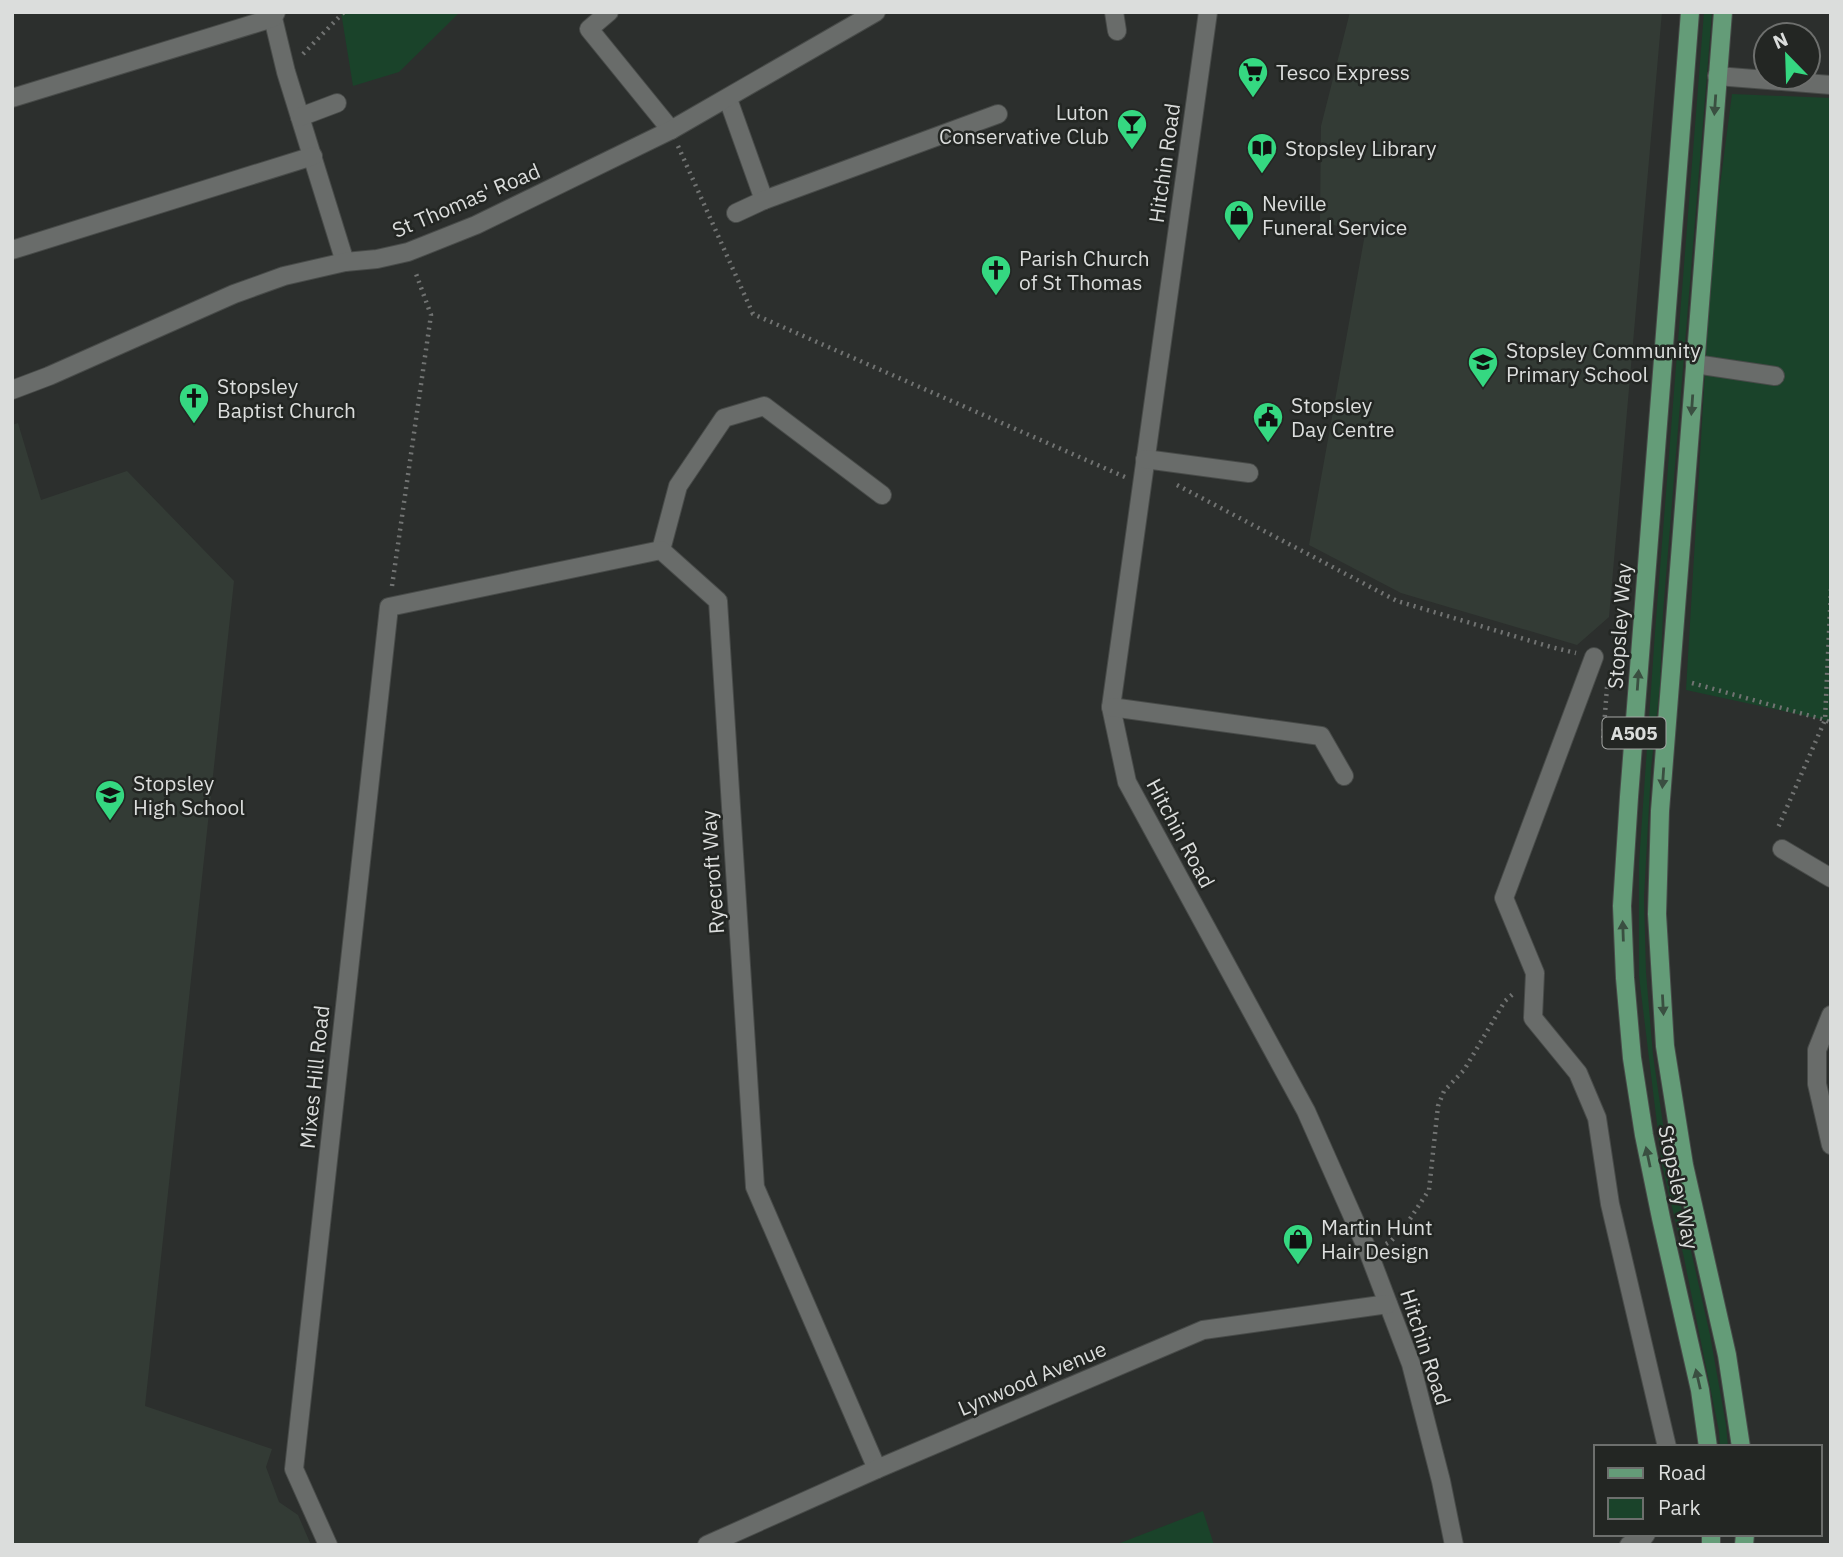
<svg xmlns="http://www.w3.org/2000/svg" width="1843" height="1557" font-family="'IBM Plex Sans',sans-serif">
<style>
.built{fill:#333b35}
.green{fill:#1a432a}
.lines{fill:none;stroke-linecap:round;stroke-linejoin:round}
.minor-casing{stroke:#484b49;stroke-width:20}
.major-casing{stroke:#484b49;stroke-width:20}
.path{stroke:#717372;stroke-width:4.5;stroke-dasharray:2 5;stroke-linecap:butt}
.minor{stroke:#696c6a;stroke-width:18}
.major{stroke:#649c78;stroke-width:18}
.oneway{fill:#3a4f41}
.labels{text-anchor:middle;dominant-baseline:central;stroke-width:5;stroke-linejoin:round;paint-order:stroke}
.shield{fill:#232623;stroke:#a4a6a4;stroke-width:2}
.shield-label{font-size:19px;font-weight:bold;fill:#dbdddc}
.poi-label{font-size:21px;fill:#dbdddc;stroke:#232623;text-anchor:start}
.street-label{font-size:21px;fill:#dbdddc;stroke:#232623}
</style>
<rect width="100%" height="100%" fill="#2c2f2d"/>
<g class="built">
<path d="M1350,12H1662L1609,617L1577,645L1401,593L1309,545L1365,234L1320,221L1321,126Z"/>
<path d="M18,423L41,500L127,471L234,581L145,1406L272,1449L266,1467L279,1502L298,1515L311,1545H12V425Z"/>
</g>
<g class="green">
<path d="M341,12H460L399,72L353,86Z"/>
<path d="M1704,12H1712L1663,613L1660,685L1651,769L1644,897L1646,973L1653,1055L1664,1131L1710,1335L1726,1425L1728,1447H1720L1719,1431L1684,1258L1662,1165L1639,976V863L1655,632Z"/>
<path d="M1732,94L1831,98V723L1825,720L1686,690L1713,239Z"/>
<path d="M1203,1511L1214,1545H1115Z"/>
</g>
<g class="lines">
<g class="minor-casing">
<g id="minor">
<path d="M276,12L273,18L286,72L345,262"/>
<path d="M609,12L589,29L671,130"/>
<path d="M1114,12L1117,31"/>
<path d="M1208,12L1111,707L1127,782L1306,1111L1368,1251L1411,1364L1441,1481L1454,1545"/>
<path d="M1717,76L1831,85"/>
<path d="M12,98L273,18"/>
<path d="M728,99L764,200"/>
<path d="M300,117L337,103"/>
<path d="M736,213L764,200L998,114"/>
<path d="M12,250L313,156"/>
<path d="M1695,364L1775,376"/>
<path d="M12,390L49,376L234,294L284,276L345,262L377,259L408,252L476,225L671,130L876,12"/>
<path d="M1145,459L1249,473"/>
<path d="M661,550L678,486L724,418L764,406L882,495"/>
<path d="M1594,657L1504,898L1535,973L1533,1018L1578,1073L1597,1118L1610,1204L1667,1447"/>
<path d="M1111,707L1321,736L1344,776"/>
<path d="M1782,849L1831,878"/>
<path d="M1831,1015L1817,1050V1084L1831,1145"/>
<path d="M328,1545L294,1469L389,607L661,550L718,601L755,1187L877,1469"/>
<path d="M707,1545L877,1469L1203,1330L1388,1304"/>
<path d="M1629,1545L1643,1538L1646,1534"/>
</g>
</g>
<g class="major-casing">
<g id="major">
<path d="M1690,12L1629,797L1622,906L1625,978L1632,1058L1644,1135L1661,1218L1700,1390L1708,1447"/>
<path d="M1723,12L1660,811L1657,914L1665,1046L1684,1165L1727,1355L1741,1447"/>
<path d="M1711,1545V1534"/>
<path d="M1744,1545L1745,1534"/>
</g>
</g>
<g class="path">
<path d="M303,54L344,12"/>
<path d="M678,146L753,314L1125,477"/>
<path d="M1177,485L1397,601L1551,647L1576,653"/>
<path d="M392,586L431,315L415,271"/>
<path d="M1831,589L1825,720L1831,723"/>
<path d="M1692,683L1825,720L1777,830"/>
<path d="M1607,687L1603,741H1613"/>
<path d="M1386,1244L1391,1241L1406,1225L1429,1190L1438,1106L1444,1091L1464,1070L1505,1001L1514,993"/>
</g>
<use href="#minor" class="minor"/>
<use href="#major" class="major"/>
</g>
<defs><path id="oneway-solid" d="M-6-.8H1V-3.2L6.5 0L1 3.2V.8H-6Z" transform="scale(1.75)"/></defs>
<g class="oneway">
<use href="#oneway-solid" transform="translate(1715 105) rotate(94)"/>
<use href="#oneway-solid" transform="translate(1692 405) rotate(94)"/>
<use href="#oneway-solid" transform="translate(1638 680) rotate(-86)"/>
<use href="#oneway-solid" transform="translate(1663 778) rotate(94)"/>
<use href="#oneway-solid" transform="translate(1623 931) rotate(-92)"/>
<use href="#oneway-solid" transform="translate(1663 1005) rotate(87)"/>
<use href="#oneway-solid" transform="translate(1648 1157) rotate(-102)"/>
<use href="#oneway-solid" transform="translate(1698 1379) rotate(-103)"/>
</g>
<defs>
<g id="supermarket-pin" transform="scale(1.575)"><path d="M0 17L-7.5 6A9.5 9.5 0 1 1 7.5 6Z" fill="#35d881" stroke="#232623"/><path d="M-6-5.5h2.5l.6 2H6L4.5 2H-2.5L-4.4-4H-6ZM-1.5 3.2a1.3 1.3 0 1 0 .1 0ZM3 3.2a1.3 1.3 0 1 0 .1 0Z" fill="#111"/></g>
<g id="bar-pin" transform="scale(1.575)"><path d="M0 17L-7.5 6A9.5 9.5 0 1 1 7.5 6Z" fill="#35d881" stroke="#232623"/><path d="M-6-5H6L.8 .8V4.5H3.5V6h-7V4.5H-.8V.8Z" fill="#111"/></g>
<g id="library-pin" transform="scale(1.575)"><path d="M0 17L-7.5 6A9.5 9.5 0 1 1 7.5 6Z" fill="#35d881" stroke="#232623"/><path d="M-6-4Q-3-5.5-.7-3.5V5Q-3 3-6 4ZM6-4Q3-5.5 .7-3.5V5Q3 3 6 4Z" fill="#111"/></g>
<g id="shop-pin" transform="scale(1.575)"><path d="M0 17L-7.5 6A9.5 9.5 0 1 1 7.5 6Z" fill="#35d881" stroke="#232623"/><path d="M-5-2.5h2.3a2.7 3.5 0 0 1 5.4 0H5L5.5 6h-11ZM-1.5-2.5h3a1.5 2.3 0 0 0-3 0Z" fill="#111"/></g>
<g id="church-pin" transform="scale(1.575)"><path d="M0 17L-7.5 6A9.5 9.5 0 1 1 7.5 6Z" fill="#35d881" stroke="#232623"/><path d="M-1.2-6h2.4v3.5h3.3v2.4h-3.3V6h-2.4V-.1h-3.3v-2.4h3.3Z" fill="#111"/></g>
<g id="school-pin" transform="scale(1.575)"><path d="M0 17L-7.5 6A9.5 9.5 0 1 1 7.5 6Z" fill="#35d881" stroke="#232623"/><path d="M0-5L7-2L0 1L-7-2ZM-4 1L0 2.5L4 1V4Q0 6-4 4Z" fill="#111"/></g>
<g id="civic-pin" transform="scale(1.575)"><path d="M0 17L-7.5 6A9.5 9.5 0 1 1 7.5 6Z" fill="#35d881" stroke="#232623"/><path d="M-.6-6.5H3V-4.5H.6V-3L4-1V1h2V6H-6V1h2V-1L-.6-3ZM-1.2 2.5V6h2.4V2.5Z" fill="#111"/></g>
</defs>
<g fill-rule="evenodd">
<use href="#supermarket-pin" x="1253" y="72"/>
<use href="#bar-pin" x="1132" y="124"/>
<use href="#library-pin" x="1262" y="148"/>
<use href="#shop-pin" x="1239" y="215"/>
<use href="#church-pin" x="996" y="270"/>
<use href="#school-pin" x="1483" y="362"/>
<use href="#church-pin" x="194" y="398"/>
<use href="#civic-pin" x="1268" y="417"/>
<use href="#school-pin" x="110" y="795"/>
<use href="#shop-pin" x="1298" y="1239"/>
</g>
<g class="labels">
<rect class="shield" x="1602.5" y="717.5" width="63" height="31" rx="5"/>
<g class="shield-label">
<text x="1634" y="733">A505</text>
</g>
<g class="poi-label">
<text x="1276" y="72">Tesco Express</text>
<text x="1109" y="112" text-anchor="end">Luton<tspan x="1109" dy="24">Conservative Club</tspan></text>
<text x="1285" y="148">Stopsley Library</text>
<text x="1262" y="203">Neville<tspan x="1262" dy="24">Funeral Service</tspan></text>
<text x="1019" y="258">Parish Church<tspan x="1019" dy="24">of St Thomas</tspan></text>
<text x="1506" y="350">Stopsley Community<tspan x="1506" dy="24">Primary School</tspan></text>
<text x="217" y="386">Stopsley<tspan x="217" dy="24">Baptist Church</tspan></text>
<text x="1291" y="405">Stopsley<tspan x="1291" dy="24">Day Centre</tspan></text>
<text x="133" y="783">Stopsley<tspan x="133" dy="24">High School</tspan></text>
<text x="1321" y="1227">Martin Hunt<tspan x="1321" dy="24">Hair Design</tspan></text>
</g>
<g class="street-label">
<text transform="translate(1164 163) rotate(-82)">Hitchin Road</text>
<text transform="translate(466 200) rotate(-23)">St Thomas' Road</text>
<text transform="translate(1619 626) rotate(-86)">Stopsley Way</text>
<text transform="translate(1181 833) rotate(62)">Hitchin Road</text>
<text transform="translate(712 872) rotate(-94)">Ryecroft Way</text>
<text transform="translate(314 1077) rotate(-84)">Mixes Hill Road</text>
<text transform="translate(1679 1187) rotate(78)">Stopsley Way</text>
<text transform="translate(1426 1347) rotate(72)">Hitchin Road</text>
<text transform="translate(1032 1378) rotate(-23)">Lynwood Avenue</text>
</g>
</g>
<rect width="1843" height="1557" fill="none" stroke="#dbdddc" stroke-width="28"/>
<rect x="1594" y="1445" width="228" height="91" fill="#232623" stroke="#6d6f6d" stroke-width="2"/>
<rect x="1608" y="1468" width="35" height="10" fill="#649c78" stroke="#6d6f6d" stroke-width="2"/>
<text x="1658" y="1480" font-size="21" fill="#dbdddc">Road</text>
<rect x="1608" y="1498" width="35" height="21" fill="#1a432a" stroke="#6d6f6d" stroke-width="2"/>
<text x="1658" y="1515" font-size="21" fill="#dbdddc">Park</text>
<g transform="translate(1787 56) rotate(337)"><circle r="33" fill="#232623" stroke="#6d6f6d" stroke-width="2"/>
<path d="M0-5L12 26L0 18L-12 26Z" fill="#35d881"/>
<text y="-10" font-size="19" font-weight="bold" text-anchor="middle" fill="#dbdddc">N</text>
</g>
</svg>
